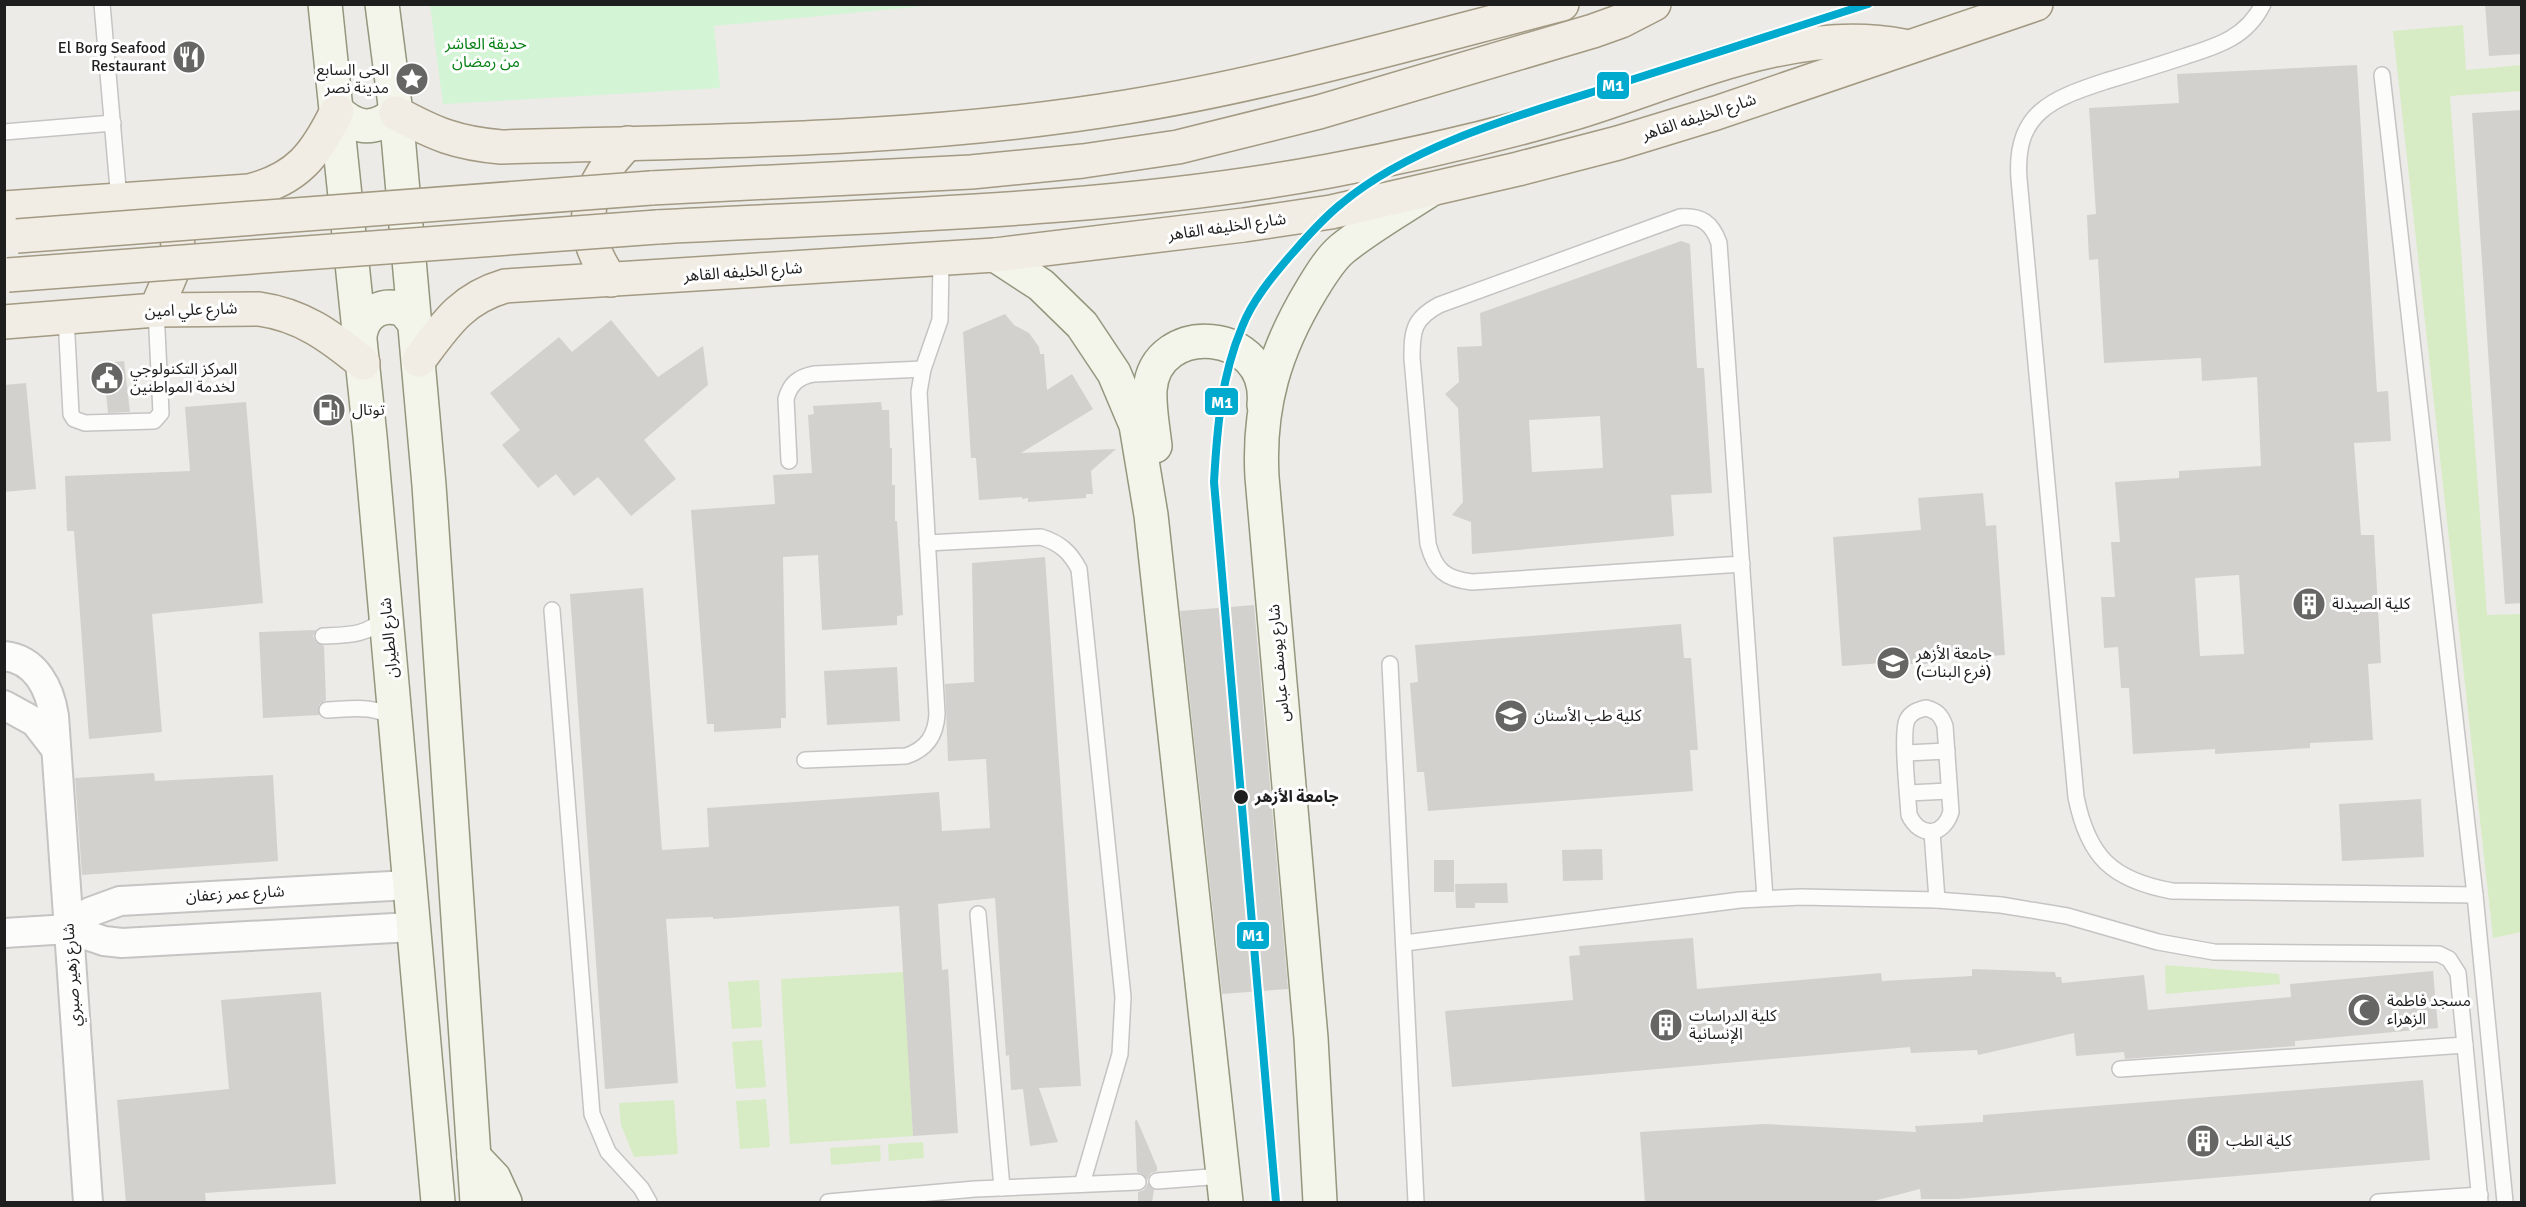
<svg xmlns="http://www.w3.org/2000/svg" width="2526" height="1207" font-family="Signika,'Noto Sans Arabic',sans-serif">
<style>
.grass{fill:#d7ecc4}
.park{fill:#d3f4d5}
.building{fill:#d3d1ce;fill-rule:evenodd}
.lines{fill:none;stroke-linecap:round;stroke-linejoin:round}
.lane-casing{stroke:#c5c4c3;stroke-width:18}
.street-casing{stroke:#c5c4c3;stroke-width:32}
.secondary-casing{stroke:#94977e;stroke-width:36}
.primary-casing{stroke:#a39a83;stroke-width:36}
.lane{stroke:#fcfcfb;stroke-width:15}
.street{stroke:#fcfcfb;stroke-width:28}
.secondary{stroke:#f3f4ea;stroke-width:33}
.primary{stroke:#f1ece4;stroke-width:33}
.primary-bridge-casing{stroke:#a39a83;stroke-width:36;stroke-linecap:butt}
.primary-bridge{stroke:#f1ece4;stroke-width:33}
.metro-1-casing{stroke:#fff;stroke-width:12}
.metro-1{stroke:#00a9ce;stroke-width:8}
.stop-dot{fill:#1e1e1e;stroke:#fff;stroke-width:2}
.labels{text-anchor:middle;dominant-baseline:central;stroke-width:6;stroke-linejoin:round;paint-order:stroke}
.park-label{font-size:16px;fill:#078116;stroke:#fff}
.poi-label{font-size:16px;fill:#1e1e1e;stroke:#fff;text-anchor:start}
.street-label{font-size:16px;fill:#1e1e1e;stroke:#fff}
.stop-label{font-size:16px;font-weight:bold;fill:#1e1e1e;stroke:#fff;text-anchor:start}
.line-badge{stroke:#fff;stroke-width:2}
.badge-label{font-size:16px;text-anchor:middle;font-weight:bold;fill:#fff}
</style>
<rect width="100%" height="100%" fill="#ecebe7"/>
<g class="grass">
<path d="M2463,25L2466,70L2522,65L2521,91L2450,96L2487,615L2521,614V932L2493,938L2393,31Z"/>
<path d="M2165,965L2279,974L2280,984L2166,994Z"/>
<path d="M904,972L913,1136L790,1144L781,979Z"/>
<path d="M759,980L762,1027L732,1029L728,982Z"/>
<path d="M762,1040L766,1087L736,1089L732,1042Z"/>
<path d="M766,1099L770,1147L740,1149L736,1101Z"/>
<path d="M674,1100L678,1154L634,1157L621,1125L619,1103Z"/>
<path d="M923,1142L924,1158L889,1161L888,1144Z"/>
<path d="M880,1145L881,1161L831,1165L830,1148Z"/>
</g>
<path class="park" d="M430,5V4L936,5L714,26L720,88L443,104Z"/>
<g class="building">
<path d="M2485,4H2522V54L2489,56Z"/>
<path d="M2357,65L2377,392L2388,391L2391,441L2354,443L2361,535H2374L2381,663L2368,664L2373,740L2310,743V748L2215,754V749L2133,754L2129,688H2121L2118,647L2104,648L2103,629L2101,597H2115L2111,542H2120L2115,482L2179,478V471L2261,466L2257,377L2202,381L2201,358L2104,363L2098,259L2089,260L2087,215L2096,214L2089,108L2179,103L2177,74ZM2239,575L2244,654L2200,656L2195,578Z"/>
<path d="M2522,110V603L2505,604L2472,113Z"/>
<path d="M1681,241L1690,244L1697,368H1704L1712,493L1671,495L1674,536L1472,554L1471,522L1452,515L1463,502L1458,408L1445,394L1459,382L1457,347L1482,346L1480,313ZM1600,416L1603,468L1532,472L1529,420Z"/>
<path d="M1005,314L1014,325L1029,333L1039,347L1040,354H1044L1047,390L1072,374L1093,409L1021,453L1116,449L1091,471L1093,494H1086V498L1028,502V498L1022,499V497L979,500L976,458H971L963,332Z"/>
<path d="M611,320L658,377L703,346L708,385L644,440L676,479L631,516L598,477L574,496L556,474L538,488L502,445L520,430L490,393L559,337L572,352Z"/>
<path d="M124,361L130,412L108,413L103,363Z"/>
<path d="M26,383L36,489L4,492V385Z"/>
<path d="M246,402L263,603L152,614L162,732L89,739L74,531H67L65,476L190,471L185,407Z"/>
<path d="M881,402L882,410H889L890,448H892V485H895V521H897L903,615L897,616V625L822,630L818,555L783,557L786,718H781V728L714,732V724H707L691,510L775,504L773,475L812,473L808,415L814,414L813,406Z"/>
<path d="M1983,493L1986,526L1996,525L2005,655L1941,659V662L1925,664H1909V661L1842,666L1833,537L1921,530L1918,498Z"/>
<path d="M1045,557L1081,1086L1039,1088L1058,1142L1030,1146L1023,1089L1011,1090L1009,1055L1006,1056L995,898L938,904L942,970L948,969L958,1133L913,1136L899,906L713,919V917L666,919L678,1083L605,1089L570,594L643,588L662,850L709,847L707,808L939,792L942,831L990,828L986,759L948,761L945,684L974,682L972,563Z"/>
<path d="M1254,605L1288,989L1222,994L1180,611Z"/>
<path d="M1681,624L1684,658H1691L1698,750H1690L1693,791L1428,811L1424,772H1417L1410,683L1418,682L1415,645Z"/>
<path d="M316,630L313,636L315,641L324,646L326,700L319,705V715L263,718L259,632Z"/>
<path d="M897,667L900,721L827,725L824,671Z"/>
<path d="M154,773L155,781L273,775L278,861L82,875L75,778Z"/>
<path d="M2421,799L2424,857L2342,861L2339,804Z"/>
<path d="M1602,849L1603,880L1563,881L1562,850Z"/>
<rect x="1434" y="860" width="20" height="32"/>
<path d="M1507,883L1508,903H1475V908H1456L1455,884Z"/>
<path d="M1693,938L1697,989L1881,973L1882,981L1972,976V969L2055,972L2056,977H2061L2062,983L2144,975L2148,1010L2291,997L2290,984L2433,971L2438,1028L2295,1041V1046L2125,1059L2124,1052L2076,1056L2074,1033L1978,1055L1977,1050L1911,1053L1910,1047L1452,1087L1445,1011L1573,1000L1569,956L1580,955L1579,946Z"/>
<path d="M321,992L336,1184L205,1193L206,1203H126L117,1100L229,1089L221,1000Z"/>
<path d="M2423,1080L2430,1160L1957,1199H1921L1920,1189L1866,1203H1645L1640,1132L1764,1124L1916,1132L1915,1126L1983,1122V1115Z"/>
<path d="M1137,1120L1157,1167V1171L1151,1173L1147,1180L1143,1174L1137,1172L1135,1121Z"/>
<path d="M1148,1183L1154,1190L1152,1203H1138V1192L1144,1190Z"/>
</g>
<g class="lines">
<g class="lane-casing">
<g id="lane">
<path d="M102,4L119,200"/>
<path d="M2263,4C2247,37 2218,46 2186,56C2159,65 2133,73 2106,81C2051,99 2014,113 2019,179L2076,797C2088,857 2112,880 2172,891L2475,895"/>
<path d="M2382,75L2475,895L2505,1202"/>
<path d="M4,132L113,123"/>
<path d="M66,317L71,414L74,419L85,423L154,421L161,413L156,310"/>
<path d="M789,461L786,399C790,384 798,377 814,374L923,369"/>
<path d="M927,543L1041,537C1060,543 1070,552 1079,569L1123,997L1120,1054L1082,1184"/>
<path d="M1742,564L1472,582C1445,579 1435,570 1428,544L1412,358C1412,331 1413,319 1439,305L1680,217C1701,215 1712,223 1719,243L1765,898"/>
<path d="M552,610L592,1114L608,1152L641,1188L649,1202"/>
<path d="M323,636C346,635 369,636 384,617"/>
<path d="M1390,664L1416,1202"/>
<path d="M1926,708C1937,711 1941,715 1945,726L1951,812C1943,837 1920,838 1909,815C1908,797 1901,733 1907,720C1911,712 1918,710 1926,708Z"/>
<path d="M327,710C352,709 375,704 396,720"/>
<path d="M1906,753L1947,751"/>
<path d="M805,760L906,756C927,749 936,735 937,714L919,392L923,369L940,320L941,260"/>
<path d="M1908,793L1949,791"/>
<path d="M1932,832L1937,900"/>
<path d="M978,914L1002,1188"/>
<path d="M1405,943L1740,900L1801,897L1937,900L2001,905L2067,916L2158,942L2214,952L2439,954L2449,959L2458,973L2480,1202"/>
<path d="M2120,1069L2465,1045"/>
<path d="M1157,1181L1223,1176"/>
<path d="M828,1202L975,1189L1138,1182"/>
<path d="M2378,1202L2480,1195"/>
</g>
</g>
<g class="street-casing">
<g id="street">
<path d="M4,656C36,659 50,689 54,716L88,1202"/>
<path d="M4,705L35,722L55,748"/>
<path d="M69,929L90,912L120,901L409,885"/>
<path d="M4,933L69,929L104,941L122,943L412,927"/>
</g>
</g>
<g class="secondary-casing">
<g id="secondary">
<path d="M325,4L370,436L438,1202"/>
<path d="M382,4L396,113L429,485L477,1202"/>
<path d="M337,111C357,130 374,131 396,113"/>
<path d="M995,255L1041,285L1082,325L1114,373L1136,425L1151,515L1226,1202"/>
<path d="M360,335C364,312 383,302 404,310L417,326"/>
<path d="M1155,446C1153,428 1149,408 1150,390C1155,319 1272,327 1264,405"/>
<path d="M474,1157L494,1178L505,1202"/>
<path d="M1320,1202L1311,1038L1262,477C1258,406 1275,350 1312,289C1320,276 1330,259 1342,249C1369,227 1401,209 1430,190"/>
</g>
</g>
<g class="primary-casing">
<g id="primary">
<path d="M396,113C435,134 456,143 501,147C709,141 920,141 1126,107C1273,83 1418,41 1562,4"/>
<path d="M651,188L971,172L1083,161L1178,147L1319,112L1593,31L1621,21L1654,4"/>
<path d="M4,208L249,191C298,179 316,154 337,111"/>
<path d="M657,227C881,215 1108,212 1329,171C1410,156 1491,137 1571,114C1676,83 1791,24 1903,46"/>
<path d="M611,280C574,229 585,185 628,143"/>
<path d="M156,310C173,266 192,247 162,200"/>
<path d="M4,322L156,310L259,309C302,315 330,336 363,363"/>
<path d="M419,360C445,325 461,299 505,286L995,255L1244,225L1331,212L1518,169L1618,143L1716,113L2036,4"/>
</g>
</g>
<use href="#lane" class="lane"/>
<use href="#street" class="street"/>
<use href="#secondary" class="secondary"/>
<use href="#primary" class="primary"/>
<g class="primary-bridge-casing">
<g id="primary-bridge">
<path d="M17,236L651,188"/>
<path d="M8,275L657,227"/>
</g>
</g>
<use href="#primary-bridge" class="primary-bridge"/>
<g class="metro-1-casing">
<path id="metro-1" d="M1276,1202L1214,482C1217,429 1221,377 1242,327C1252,301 1272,277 1290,256C1306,238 1322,219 1341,204C1415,141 1538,110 1631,80C1710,55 1789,30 1868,4"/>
</g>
<use href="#metro-1" class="metro-1"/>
</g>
<defs>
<g id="restaurant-disc" transform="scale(1.725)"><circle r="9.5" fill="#666664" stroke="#fff"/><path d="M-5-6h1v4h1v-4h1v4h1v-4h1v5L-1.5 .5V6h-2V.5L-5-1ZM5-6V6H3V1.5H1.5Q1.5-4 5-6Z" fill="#fff"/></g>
<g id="sight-disc" transform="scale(1.725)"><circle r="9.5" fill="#666664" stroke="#fff"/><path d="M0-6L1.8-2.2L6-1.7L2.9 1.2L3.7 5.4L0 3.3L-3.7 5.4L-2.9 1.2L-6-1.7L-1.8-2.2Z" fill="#fff"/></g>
<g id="civic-disc" transform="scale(1.725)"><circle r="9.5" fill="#666664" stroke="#fff"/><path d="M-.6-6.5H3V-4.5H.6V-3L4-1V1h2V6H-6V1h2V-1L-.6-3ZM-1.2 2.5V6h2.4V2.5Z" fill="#fff"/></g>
<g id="fuel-disc" transform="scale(1.725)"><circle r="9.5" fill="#666664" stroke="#fff"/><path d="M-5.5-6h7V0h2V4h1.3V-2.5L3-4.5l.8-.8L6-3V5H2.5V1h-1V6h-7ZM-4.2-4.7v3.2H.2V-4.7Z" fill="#fff"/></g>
<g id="building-disc" transform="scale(1.725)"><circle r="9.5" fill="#666664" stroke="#fff"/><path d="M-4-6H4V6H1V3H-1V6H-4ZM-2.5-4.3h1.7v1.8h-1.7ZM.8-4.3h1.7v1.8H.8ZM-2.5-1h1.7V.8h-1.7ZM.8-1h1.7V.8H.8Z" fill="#fff"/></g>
<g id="university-disc" transform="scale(1.725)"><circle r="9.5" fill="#666664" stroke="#fff"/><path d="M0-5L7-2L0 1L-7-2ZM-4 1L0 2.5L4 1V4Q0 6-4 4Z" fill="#fff"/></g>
<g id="mosque-disc" transform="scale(1.725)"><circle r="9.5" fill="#666664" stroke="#fff"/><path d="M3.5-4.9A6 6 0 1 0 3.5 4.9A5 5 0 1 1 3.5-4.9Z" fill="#fff"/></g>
</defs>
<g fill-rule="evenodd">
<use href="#restaurant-disc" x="189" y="57"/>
<use href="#sight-disc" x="412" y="79"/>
<use href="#civic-disc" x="107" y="378"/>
<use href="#fuel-disc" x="329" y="410"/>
<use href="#building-disc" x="2309" y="604"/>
<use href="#university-disc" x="1893" y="663"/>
<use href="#university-disc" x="1511" y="716"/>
<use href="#mosque-disc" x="2364" y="1010"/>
<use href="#building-disc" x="1666" y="1025"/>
<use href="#building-disc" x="2203" y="1141"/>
</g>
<circle class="stop-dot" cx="1241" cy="797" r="8"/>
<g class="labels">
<g class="park-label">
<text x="486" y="44">حديقة العاشر<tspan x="486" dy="18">من رمضان</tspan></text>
</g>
<g class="poi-label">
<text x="166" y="48" text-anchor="end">El Borg Seafood<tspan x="166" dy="18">Restaurant</tspan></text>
<text x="389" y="70" text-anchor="end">الحى السابع<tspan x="389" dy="18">مدينة نصر</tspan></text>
<text x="130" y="369">المركز التكنولوجي<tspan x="130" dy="18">لخدمة المواطنين</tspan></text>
<text x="352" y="410">توتال</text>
<text x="2332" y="604">كلية الصيدلة</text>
<text x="1916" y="654">جامعة الأزهر<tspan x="1916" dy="18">(فرع البنات)</tspan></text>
<text x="1534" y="716">كلية طب الأسنان</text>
<text x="2387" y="1001">مسجد فاطمة<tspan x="2387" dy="18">الزهراء</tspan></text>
<text x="1689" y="1016">كلية الدراسات<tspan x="1689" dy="18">الإنسانية</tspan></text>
<text x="2226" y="1141">كلية الطب</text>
</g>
<g class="street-label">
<text transform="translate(1699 117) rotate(-18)">شارع الخليفه القاهر</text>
<text transform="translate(1227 227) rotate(-8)">شارع الخليفه القاهر</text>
<text transform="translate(743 272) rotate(-4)">شارع الخليفه القاهر</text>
<text transform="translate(191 310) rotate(-2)">شارع علي امين</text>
<text transform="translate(389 638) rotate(-95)">شارع الطيران</text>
<text transform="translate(1279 663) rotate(-95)">شارع يوسف عباس</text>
<text transform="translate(235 894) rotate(-3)">شارع عمر زعفان</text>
<text transform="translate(72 975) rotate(-94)">شارع زهير صبري</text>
</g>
<g class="stop-label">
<text x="1255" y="797">جامعة الأزهر</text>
</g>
</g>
<g class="line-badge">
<rect x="1596" y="71" width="34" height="29" rx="6" fill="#00a9ce"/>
<rect x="1204" y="387" width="35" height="29" rx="6" fill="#00a9ce"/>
<rect x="1236" y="921" width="34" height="29" rx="6" fill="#00a9ce"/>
</g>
<g class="badge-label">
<text x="1613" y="91">M1</text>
<text x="1222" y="408">M1</text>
<text x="1253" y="941">M1</text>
</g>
<rect width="2526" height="1207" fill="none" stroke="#1e1e1e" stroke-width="12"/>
</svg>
